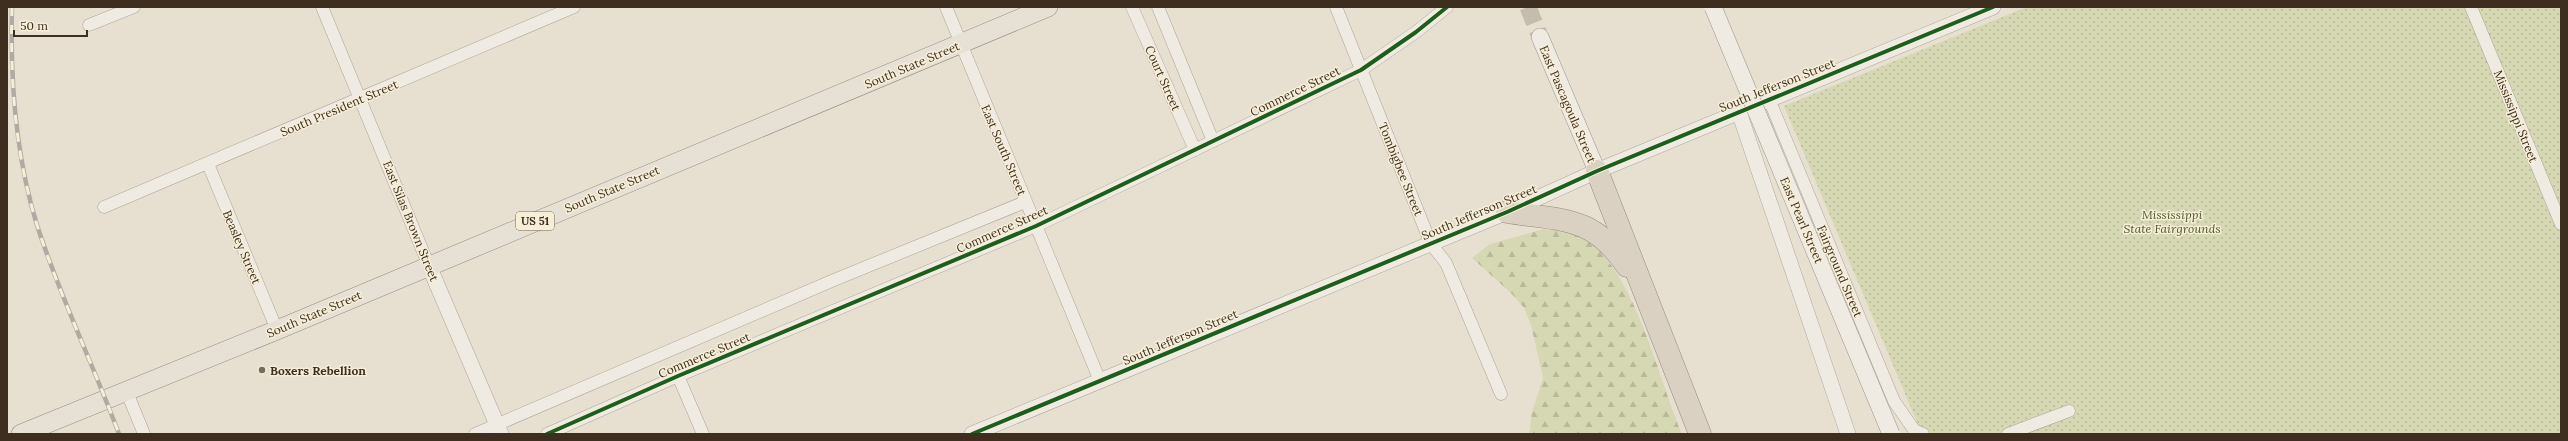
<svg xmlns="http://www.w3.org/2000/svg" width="2568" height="441" font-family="Lora,serif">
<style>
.green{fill:url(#green-dots)}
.forest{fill:url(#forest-firs)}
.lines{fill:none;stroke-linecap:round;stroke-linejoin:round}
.secondary-tunnel{stroke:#c5bcae;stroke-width:17;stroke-dasharray:17 8;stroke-linecap:butt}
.minor-casing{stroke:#ada599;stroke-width:13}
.tertiary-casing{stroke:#ada599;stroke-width:16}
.secondary-casing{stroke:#9c958a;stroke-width:18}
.primary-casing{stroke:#928b80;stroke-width:20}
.motorway-casing{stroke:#928b80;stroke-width:23}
.minor{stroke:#efebe3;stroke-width:12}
.tertiary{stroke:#efebe3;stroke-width:15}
.secondary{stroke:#efebe3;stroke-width:17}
.primary{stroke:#e6e1d4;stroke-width:19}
.motorway{stroke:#dad1c2;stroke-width:22}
.rail-casing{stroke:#afaaa2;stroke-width:4.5}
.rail{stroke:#f7eed8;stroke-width:3;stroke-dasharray:9;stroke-linecap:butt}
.secondary-bridge-casing{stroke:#9c958a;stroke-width:18;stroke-linecap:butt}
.secondary-bridge{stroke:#efebe3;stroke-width:17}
.cycleway-casing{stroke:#f7eed8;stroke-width:6}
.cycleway{stroke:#1b5e20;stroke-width:4}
.poi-dot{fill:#786c5e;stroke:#f7eed8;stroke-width:1.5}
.labels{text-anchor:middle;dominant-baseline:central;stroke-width:3;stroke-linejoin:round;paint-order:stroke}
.shield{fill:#f7eed8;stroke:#756857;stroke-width:1}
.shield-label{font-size:11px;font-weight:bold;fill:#3d2e20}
.street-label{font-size:12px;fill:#3d2e20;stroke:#f7eed8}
.park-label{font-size:12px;font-style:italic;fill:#4d5a26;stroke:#f7eed8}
.poi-label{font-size:12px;font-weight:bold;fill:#3d2e20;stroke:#f7eed8;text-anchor:start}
</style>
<defs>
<pattern id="green-dots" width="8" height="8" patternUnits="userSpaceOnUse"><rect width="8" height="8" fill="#d6d7b3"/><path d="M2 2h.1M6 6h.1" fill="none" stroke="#b9b99a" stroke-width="1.8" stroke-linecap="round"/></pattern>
<pattern id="forest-firs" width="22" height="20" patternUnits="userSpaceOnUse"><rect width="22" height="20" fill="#d6d7b3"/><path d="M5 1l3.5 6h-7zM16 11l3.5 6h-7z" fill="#b9b99a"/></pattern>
</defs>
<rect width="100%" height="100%" fill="#e7e0d1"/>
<path class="green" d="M2027,7H2561V434H1922L1784,106Z"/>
<path class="forest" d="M1544,229C1555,230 1569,230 1580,236C1635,266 1658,379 1682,434H1529L1532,412L1543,378L1531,325L1524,308L1512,294L1472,258L1490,244Z"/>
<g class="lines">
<path class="secondary-tunnel" d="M1528,7L1540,37"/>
<g class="minor-casing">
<g id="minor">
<path d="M322,7L429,266"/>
<path d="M946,7L1100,381"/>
<path d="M1132,7L1195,150"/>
<path d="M1158,7L1213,141"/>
<path d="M1336,7L1431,244L1446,263L1501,394"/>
<path d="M2471,7L2561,224"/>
<path d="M89,25L134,7"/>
<path d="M1769,99L1894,401L1914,430L1923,434"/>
<path d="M208,164L277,330"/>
<path d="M104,207L574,7"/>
<path d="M678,376L703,434"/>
<path d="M126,390L144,434"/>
<path d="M475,434L834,280L1025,202"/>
<path d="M547,434L678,376L1036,226L1361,70L1416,32L1447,7"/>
<path d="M2008,434L2069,411"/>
</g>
</g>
<g class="tertiary-casing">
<g id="tertiary">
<path d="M1739,112L1848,434"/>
<path d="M429,266L501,434"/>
<path d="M972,434L1507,212L1597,171L1993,7"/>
</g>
</g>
<g class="secondary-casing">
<path id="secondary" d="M1540,37L1597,171"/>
</g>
<g class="primary-casing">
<path id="primary" d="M21,434L277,330L1048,7"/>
</g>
<g class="motorway-casing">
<g id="motorway">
<path d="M1597,171L1700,434"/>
<path d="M1507,212C1563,221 1592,215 1627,266"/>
</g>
</g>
<use href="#minor" class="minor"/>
<use href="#tertiary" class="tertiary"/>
<use href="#secondary" class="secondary"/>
<use href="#primary" class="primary"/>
<use href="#motorway" class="motorway"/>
<g class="rail-casing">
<path id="rail" d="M12,7C10,81 15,154 37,225C60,297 93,364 119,434"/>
</g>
<use href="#rail" class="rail"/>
<g class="secondary-bridge-casing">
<path id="secondary-bridge" d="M1713,7L1891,434"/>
</g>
<use href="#secondary-bridge" class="secondary-bridge"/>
<g class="cycleway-casing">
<g id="cycleway">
<path d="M547,434L678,376L1036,226L1361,70L1416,32L1447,7"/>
<path d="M972,434L1507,212L1597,171L1993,7"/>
</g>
</g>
<use href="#cycleway" class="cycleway"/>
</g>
<circle class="poi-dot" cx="262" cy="370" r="4"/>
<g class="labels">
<rect class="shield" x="516" y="212" width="38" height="18" rx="3"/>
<g class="shield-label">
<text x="535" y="221">US 51</text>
</g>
<g class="street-label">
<text transform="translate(912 65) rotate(-23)">South State Street</text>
<text transform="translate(1163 78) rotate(66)">Court Street</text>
<text transform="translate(1777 85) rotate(-22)">South Jefferson Street</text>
<text transform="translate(1295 91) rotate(-26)">Commerce Street</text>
<text transform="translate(1568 104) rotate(67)">East Pascagoula Street</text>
<text transform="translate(339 108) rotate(-23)">South President Street</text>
<text transform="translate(2516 116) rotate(68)">Mississippi Street</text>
<text transform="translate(1004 150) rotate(67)">East South Street</text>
<text transform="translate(1401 169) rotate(68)">Tombigbee Street</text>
<text transform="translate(612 189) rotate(-23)">South State Street</text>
<text transform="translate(1479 212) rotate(-23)">South Jefferson Street</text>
<text transform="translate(1802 220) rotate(67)">East Pearl Street</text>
<text transform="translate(411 221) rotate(68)">East Silas Brown Street</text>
<text transform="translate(1002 229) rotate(-24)">Commerce Street</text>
<text transform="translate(242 247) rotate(67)">Beasley Street</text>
<text transform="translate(1840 271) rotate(67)">Fairground Street</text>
<text transform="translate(314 314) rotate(-23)">South State Street</text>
<text transform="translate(1180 337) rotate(-23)">South Jefferson Street</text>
<text transform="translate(704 355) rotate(-23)">Commerce Street</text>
</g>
<g class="park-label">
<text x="2172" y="214">Mississippi<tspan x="2172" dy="14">State Fairgrounds</tspan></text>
</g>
<g class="poi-label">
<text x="270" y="370">Boxers Rebellion</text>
</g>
</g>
<rect width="2568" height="441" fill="none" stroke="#3d2e20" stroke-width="16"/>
<path d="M14 30v6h73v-6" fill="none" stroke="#3d2e20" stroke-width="2"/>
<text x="20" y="30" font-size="12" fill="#3d2e20" stroke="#f7eed8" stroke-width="3" paint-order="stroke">50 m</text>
</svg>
